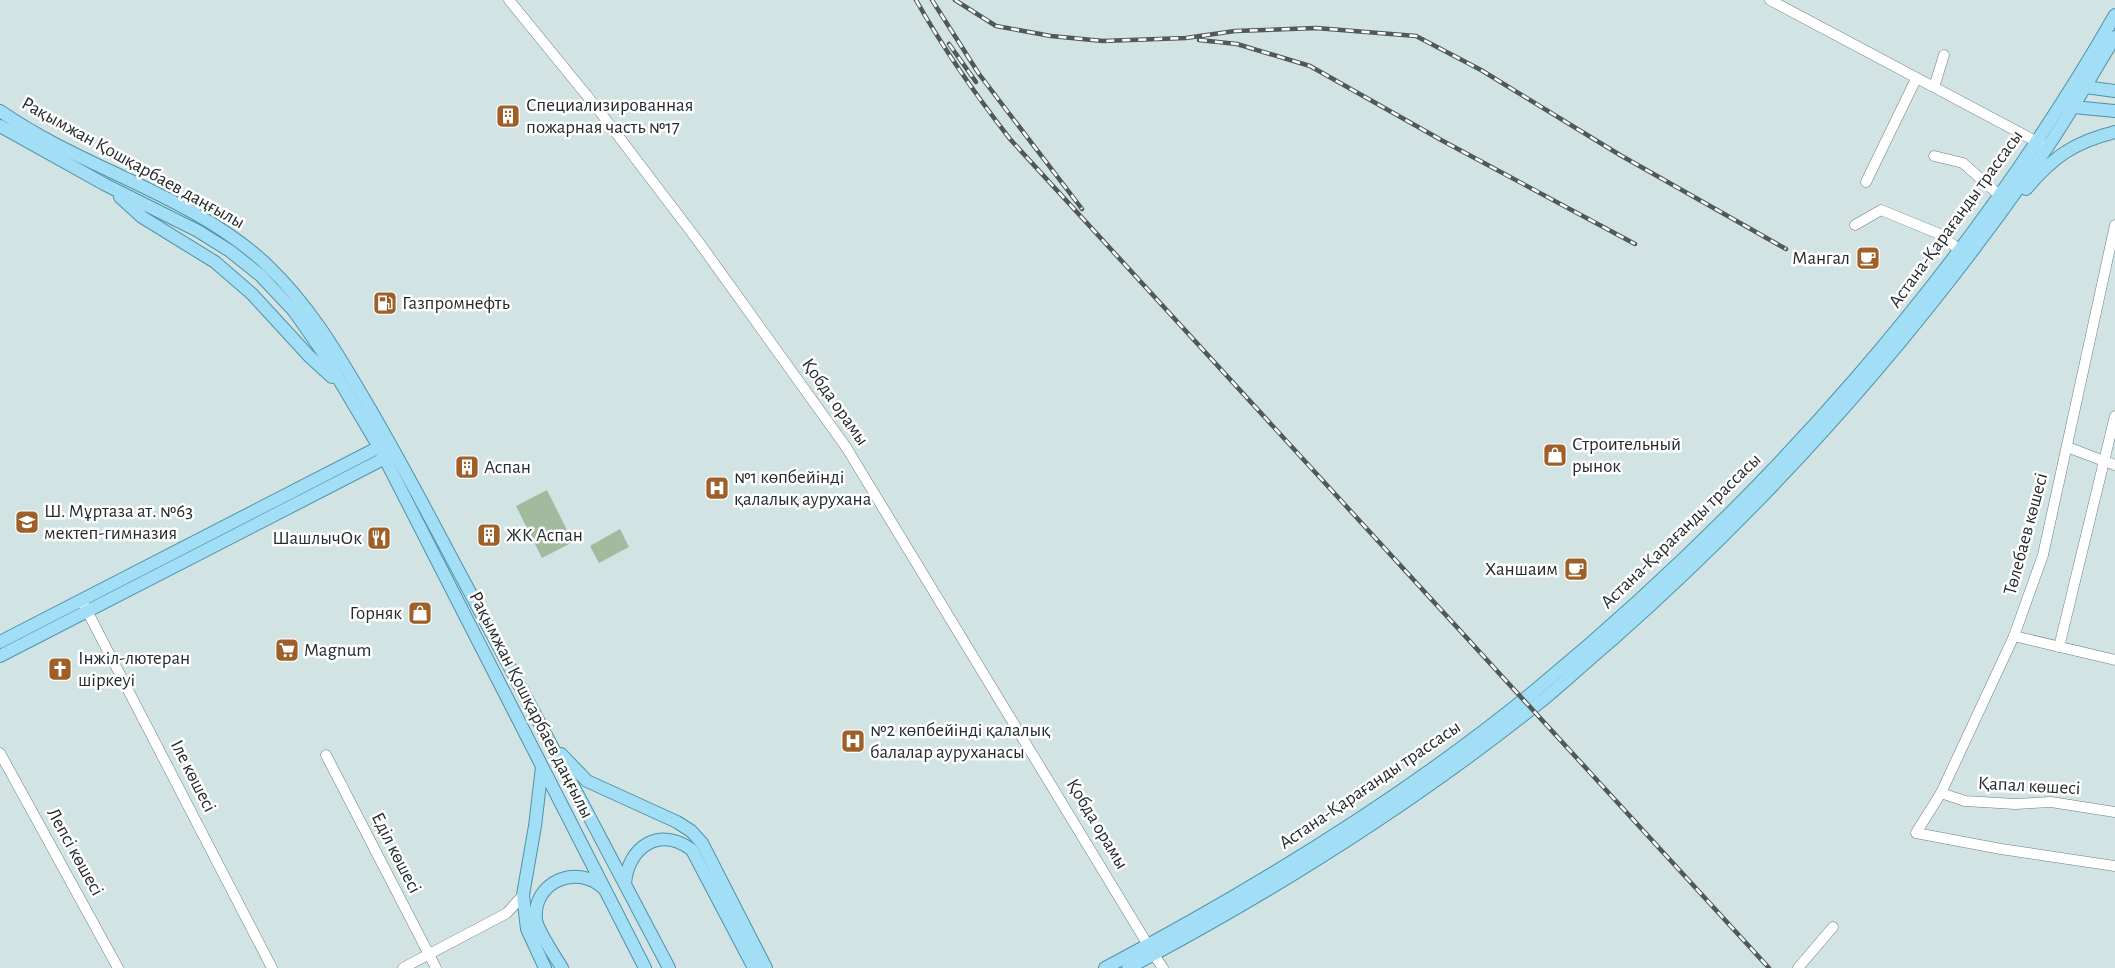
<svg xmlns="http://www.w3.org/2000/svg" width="2115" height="968" font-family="'Alegreya Sans',sans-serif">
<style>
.green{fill:#a2bb9e}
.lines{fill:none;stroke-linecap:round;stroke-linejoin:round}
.minor-casing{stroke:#6f7e7e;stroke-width:11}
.major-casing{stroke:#4e92ab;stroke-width:14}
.minor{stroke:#fff;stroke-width:10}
.major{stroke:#a2dff6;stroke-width:12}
.rail-casing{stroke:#505858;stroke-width:4.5}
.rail{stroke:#fff;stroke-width:2.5;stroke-dasharray:8;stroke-linecap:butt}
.labels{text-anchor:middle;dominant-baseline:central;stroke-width:5;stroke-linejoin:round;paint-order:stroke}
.poi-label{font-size:19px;fill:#252b2b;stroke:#fff;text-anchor:start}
.street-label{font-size:19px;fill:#252b2b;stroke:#fff}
</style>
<rect width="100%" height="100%" fill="#d2e3e3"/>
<g class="green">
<path d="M547,490L573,542L542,558L516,506Z"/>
<path d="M620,529L629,547L599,563L590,546Z"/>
</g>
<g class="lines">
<g class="minor-casing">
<g id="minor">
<path d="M509,0L597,108L698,241L846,447L1148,945"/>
<path d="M1770,0L2041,144"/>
<path d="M1934,87L1944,55"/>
<path d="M1934,156L1963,163L2000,196"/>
<path d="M1866,182L1916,79"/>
<path d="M1855,225L1881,210L1942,235L1960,251"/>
<path d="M2115,225L2043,555L2014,636L1941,793L1916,833L2001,849L2115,866"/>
<path d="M2067,447L2115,465"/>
<path d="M84,605L272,968"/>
<path d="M2014,636L2115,660"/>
<path d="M2059,647L2115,416"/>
<path d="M0,753L118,968"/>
<path d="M326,755L436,968"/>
<path d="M1941,793L1965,801L2015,804L2051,802L2115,812"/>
<path d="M1154,955L1163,968"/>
<path d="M403,968L507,913L523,895"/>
<path d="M1798,968L1833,927"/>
</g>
</g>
<g class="major-casing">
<g id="major">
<path d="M2078,86L2115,91"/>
<path d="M2067,102L2073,107L2115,111"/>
<path d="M0,111C83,169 194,196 267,265C308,304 335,349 363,397C394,449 422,502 450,555C523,692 597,830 669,968"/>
<path d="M0,126L104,184L198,231L230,251L260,275L294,311L322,351L379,447L645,968"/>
<path d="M2026,189C2053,157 2074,142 2115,132"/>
<path d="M120,197L142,217L215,262L252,294L309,356L332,377"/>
<path d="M0,642L385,444"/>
<path d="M0,656L391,455"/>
<path d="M561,754L587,781L677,822L691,831L702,843L766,968"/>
<path d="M542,767L535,826L523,895L527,929L545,968"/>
<path d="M625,884C628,846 660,826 692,850L754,968"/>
<path d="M562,968C555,956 538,932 536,920C532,882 577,863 603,888"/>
<path d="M1105,968C1256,888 1406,797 1538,688C1766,499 1967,273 2115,15"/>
<path d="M1128,968C1274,891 1417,801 1545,698C1568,679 1590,658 1613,639C1777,494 1922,329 2046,149C2071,113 2092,74 2115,37"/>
</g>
</g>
<use href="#minor" class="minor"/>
<use href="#major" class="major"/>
<g class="rail-casing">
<g id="rail">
<path d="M916,0C944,50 975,94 1010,139L1769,968"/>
<path d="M932,0L979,74L1082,209"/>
<path d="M955,0L996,26L1051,36L1103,41L1186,38L1235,31L1316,28L1416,36L1481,70L1620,155L1786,249"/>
<path d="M1199,40L1237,44L1310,66L1443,141L1635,244"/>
<path d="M949,44L976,82"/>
</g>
</g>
<use href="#rail" class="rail"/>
</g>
<defs>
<g id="building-square" transform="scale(1.25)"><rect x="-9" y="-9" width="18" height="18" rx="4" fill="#9f5f28" stroke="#fff"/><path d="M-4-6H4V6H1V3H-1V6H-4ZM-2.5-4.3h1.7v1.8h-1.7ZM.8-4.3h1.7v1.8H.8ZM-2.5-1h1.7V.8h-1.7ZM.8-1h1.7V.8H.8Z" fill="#fff"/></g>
<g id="cafe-square" transform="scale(1.25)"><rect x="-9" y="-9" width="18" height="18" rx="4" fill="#9f5f28" stroke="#fff"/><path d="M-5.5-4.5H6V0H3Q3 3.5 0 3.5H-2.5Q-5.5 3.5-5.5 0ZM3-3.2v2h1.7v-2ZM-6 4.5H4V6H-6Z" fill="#fff"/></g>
<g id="fuel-square" transform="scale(1.25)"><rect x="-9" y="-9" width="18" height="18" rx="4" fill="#9f5f28" stroke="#fff"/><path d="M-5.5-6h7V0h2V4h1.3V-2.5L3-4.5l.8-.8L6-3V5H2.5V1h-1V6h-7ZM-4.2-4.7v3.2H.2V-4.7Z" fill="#fff"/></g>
<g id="shop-square" transform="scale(1.25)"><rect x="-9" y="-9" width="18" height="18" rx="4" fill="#9f5f28" stroke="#fff"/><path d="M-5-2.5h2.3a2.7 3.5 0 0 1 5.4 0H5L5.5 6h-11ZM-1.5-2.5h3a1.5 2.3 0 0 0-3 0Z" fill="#fff"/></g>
<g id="hospital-square" transform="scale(1.25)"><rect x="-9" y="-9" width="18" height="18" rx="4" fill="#9f5f28" stroke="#fff"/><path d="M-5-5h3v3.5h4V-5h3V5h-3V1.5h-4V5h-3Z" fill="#fff"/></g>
<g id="school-square" transform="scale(1.25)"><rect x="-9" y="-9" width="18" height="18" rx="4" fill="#9f5f28" stroke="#fff"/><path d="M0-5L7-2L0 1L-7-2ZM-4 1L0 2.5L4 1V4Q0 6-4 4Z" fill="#fff"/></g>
<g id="restaurant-square" transform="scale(1.25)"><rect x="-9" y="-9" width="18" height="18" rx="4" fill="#9f5f28" stroke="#fff"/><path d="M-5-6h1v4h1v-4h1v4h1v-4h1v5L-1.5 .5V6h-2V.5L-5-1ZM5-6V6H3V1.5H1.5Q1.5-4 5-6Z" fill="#fff"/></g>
<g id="supermarket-square" transform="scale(1.25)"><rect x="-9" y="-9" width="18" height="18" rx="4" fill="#9f5f28" stroke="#fff"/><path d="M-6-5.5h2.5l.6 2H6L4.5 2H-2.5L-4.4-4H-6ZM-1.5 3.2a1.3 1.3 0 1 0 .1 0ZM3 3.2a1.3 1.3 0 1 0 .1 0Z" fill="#fff"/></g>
<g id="church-square" transform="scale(1.25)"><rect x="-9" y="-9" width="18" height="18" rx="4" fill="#9f5f28" stroke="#fff"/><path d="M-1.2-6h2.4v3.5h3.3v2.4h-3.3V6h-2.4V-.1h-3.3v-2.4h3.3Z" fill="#fff"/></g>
</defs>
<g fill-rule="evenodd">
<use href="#building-square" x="508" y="116"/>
<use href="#cafe-square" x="1868" y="258"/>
<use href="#fuel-square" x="385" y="303"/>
<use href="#shop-square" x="1555" y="455"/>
<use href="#building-square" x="467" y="467"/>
<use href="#hospital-square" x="717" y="488"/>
<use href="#school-square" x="27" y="522"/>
<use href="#building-square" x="489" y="535"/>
<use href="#restaurant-square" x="379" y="538"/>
<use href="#cafe-square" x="1576" y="569"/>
<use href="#shop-square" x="420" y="613"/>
<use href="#supermarket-square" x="287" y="650"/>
<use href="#church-square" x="60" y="669"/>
<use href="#hospital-square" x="853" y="741"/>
</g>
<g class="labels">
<g class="poi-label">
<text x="526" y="105">Специализированная<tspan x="526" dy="22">пожарная часть №17</tspan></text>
<text x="1850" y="258" text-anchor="end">Мангал</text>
<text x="402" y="303">Газпромнефть</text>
<text x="1572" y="444">Строительный<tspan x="1572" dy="22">рынок</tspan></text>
<text x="484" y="467">Аспан</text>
<text x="734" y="477">№1 көпбейінді<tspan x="734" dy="22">қалалық аурухана</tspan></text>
<text x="44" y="511">Ш. Мұртаза ат. №63<tspan x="44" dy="22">мектеп-гимназия</tspan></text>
<text x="506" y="535">ЖК Аспан</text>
<text x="362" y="538" text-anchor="end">ШашлычОк</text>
<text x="1558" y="569" text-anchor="end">Ханшаим</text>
<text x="402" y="613" text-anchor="end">Горняк</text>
<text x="304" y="650">Magnum</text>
<text x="78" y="658">Інжіл-лютеран<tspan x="78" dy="22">шіркеуі</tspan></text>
<text x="870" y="730">№2 көпбейінді қалалық<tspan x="870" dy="22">балалар ауруханасы</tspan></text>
</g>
<g class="street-label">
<text transform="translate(133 163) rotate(29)">Рақымжан Қошқарбаев даңғылы</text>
<text transform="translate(1956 219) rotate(-54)">Астана-Қарағанды трассасы</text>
<text transform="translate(835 402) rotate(55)">Қобда орамы</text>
<text transform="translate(1681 531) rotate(-44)">Астана-Қарағанды трассасы</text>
<text transform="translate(2026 534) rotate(-75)">Төлебаев көшесі</text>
<text transform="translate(531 705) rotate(63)">Рақымжан Қошқарбаев даңғылы</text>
<text transform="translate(193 776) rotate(63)">Іле көшесі</text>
<text transform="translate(1370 785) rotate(-34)">Астана-Қарағанды трассасы</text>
<text transform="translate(2029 786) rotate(3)">Қапал көшесі</text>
<text transform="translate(1097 824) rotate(59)">Қобда орамы</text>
<text transform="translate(75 852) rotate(61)">Лепсі көшесі</text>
<text transform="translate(396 853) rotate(63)">Еділ көшесі</text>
</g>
</g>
</svg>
